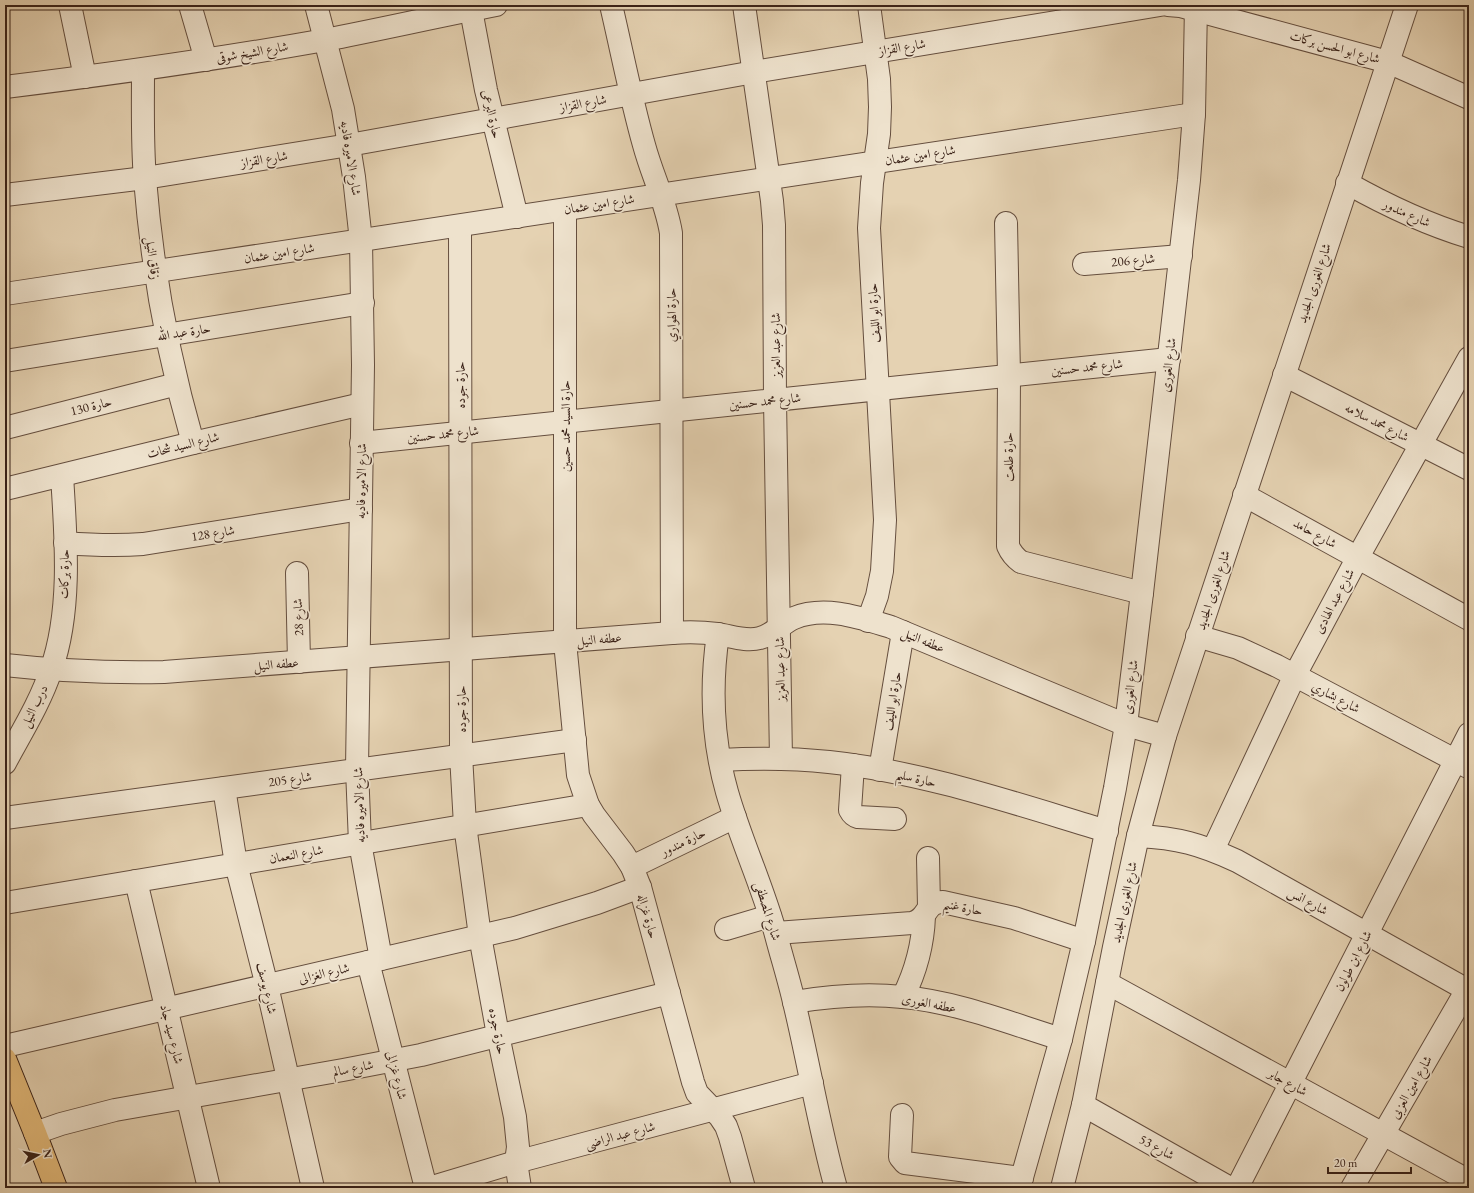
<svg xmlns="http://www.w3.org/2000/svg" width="1474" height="1193" font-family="'EB Garamond',Amiri,serif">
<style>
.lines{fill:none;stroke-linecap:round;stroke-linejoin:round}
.minor-casing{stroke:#654e3e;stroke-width:24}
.major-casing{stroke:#3a2218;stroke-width:24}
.minor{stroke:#eee2cd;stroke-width:22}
.major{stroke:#e2b979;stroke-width:22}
.labels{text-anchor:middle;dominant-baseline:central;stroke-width:3.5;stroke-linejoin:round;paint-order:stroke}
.street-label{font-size:13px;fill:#3a2218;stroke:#eee2cd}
</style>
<rect width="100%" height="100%" fill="#e5d2b2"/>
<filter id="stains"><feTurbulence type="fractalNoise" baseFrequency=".005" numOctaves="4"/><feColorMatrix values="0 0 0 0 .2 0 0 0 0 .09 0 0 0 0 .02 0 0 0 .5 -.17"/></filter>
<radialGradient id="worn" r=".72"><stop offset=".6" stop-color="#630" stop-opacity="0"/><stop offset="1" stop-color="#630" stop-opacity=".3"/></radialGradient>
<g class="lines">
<g class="minor-casing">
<g id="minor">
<path d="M70,5L85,77"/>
<path d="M190,5L206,60"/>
<path d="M316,5L343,109L354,177L361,241L363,365L357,769L360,843L381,959"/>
<path d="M611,5C622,52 631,99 644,145C652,175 666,202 671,233L672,633"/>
<path d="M744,5L772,201L774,225L775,400L781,759"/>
<path d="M1168,5L1180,6L1388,62L1469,98"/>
<path d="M471,10L486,90L517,217"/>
<path d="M143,70C143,106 142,143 145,179C152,269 168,356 193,443"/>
<path d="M5,87C112,74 218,59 325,40C382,29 439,16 496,5"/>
<path d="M1347,183C1386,205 1426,224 1469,237"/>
<path d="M5,195L145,178L349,145L754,72L1160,5"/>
<path d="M565,210V642L578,775L588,805L594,815L623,853L632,867L640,887L693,1082L697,1093L720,1117L726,1126L730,1137L744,1188"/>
<path d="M1006,223L1009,375L1008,546C1011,553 1014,557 1021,562L1142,593"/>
<path d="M460,226L461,755L465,825L480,936L498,1035L515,1117L518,1147L516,1162L520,1188"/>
<path d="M1084,264L1181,256"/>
<path d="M5,294L1194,114"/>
<path d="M5,361L363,303"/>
<path d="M1284,375L1469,469"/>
<path d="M5,428L177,384"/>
<path d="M361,443L1169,359"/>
<path d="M5,489L193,443L362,404"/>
<path d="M1244,495L1469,619"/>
<path d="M65,543C91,545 117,546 143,544L361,509"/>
<path d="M297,573L299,662"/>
<path d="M868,621L877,596L882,571L885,520L869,228L872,183L879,134L880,107L879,79L869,5"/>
<path d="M718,634C710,689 712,739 727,792C741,841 763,887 776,935C782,958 789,980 794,1002C809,1064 819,1127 836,1188"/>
<path d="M1197,636L1238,648L1277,666L1468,767"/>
<path d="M5,665C58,671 111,673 164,672L672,633C687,632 702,632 717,634C731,636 746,642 760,638C773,635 782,623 794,618C825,605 861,618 891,627L1126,725L1165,736"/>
<path d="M720,760C756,758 792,758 829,762C924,772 1016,804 1107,831"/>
<path d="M5,763C21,733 40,703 51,670C72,611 66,538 62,476"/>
<path d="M853,765L850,810C852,814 854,816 858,817L895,819"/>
<path d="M880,770L903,632"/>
<path d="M224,788L236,864L267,986L313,1188"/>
<path d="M5,818L575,740"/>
<path d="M1138,836C1178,838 1200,844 1237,861L1469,991"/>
<path d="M1213,850L1295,675L1358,557L1469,358"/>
<path d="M928,858L929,907"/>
<path d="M632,867L735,817"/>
<path d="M136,881L209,1188"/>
<path d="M5,903L588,805"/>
<path d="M726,929L770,916"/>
<path d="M776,933L912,923C929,919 924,902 943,902L1014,918L1084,941"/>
<path d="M368,962L426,1188"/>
<path d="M1107,983L1469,1181"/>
<path d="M903,997C916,971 923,945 924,916"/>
<path d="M794,1002C830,996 866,993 903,997C957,1002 1009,1023 1061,1039"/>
<path d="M5,1046L515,928L597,903L640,887"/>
<path d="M1083,1105L1230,1188"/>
<path d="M902,1115L900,1157L905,1163L1022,1178"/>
<path d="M35,1133L61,1124L115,1110L343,1070L421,1055L669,993"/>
<path d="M429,1188L516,1162L812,1083"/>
<path d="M1019,1188L1061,1039L1084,941L1115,788L1126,725L1142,593L1189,180L1194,114L1196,5"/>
<path d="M1062,1188L1083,1105L1114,947L1138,836L1165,736L1407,5"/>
<path d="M1237,1188L1469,734"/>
<path d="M1352,1188L1469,986"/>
</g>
</g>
<g class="major-casing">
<path id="major" d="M5,1059L35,1133L56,1188"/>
</g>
<use href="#minor" class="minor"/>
<use href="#major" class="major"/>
</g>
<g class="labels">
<g class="street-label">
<text transform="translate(902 47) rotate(-9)">شارع القزاز</text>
<text transform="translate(1335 47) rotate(15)">شارع ابو الحسن بركات</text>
<text transform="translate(252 52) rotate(-10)">شارع الشيخ شوقى</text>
<text transform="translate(583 103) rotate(-10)">شارع القزاز</text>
<text transform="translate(492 114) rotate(77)">حارة البرعى</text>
<text transform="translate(920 155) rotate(-9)">شارع امين عثمان</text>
<text transform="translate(351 158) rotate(81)">شارع الاميره فاديه</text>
<text transform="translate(264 159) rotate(-9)">شارع القزاز</text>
<text transform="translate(599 204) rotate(-9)">شارع امين عثمان</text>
<text transform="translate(1407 213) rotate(24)">شارع مندور</text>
<text transform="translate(279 253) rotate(-9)">شارع امين عثمان</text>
<text transform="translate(153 258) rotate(82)">زقاق النيل</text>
<text transform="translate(1133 260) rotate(-5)">شارع 206</text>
<text transform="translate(1314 283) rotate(-72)">شارع الغورى الجديد</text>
<text transform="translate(874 313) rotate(-93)">حارة ابو الليف</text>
<text transform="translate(671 315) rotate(-90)">حارة الهواري</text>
<text transform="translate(184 332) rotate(-9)">حارة عبد الله</text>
<text transform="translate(775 345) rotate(-90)">شارع عبد العزيز</text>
<text transform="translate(1168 365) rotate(-83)">شارع الغورى</text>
<text transform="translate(1087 367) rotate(-6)">شارع محمد حسنين</text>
<text transform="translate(460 385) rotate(-90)">حارة جوده</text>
<text transform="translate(765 401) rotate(-6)">شارع محمد حسنين</text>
<text transform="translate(91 406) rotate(-14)">حارة 130</text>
<text transform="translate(1377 422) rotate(27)">شارع محمد سلامه</text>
<text transform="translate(565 426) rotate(-90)">حارة السيد محمد حسين</text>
<text transform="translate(443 434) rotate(-6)">شارع محمد حسنين</text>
<text transform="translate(183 445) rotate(-14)">شارع السيد شحات</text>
<text transform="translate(1008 457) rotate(-90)">حارة طلعت</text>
<text transform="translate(361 481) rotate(-89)">شارع الاميره فاديه</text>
<text transform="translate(213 533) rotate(-9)">شارع 128</text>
<text transform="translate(1315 533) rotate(29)">شارع حامد</text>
<text transform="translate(64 574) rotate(-89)">حارة بركات</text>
<text transform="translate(1213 590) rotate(-72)">شارع الغورى الجديد</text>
<text transform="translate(1334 601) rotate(-62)">شارع عبد الهادى</text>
<text transform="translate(298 617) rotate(-92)">شارع 28</text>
<text transform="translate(599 639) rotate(-5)">عطفه النيل</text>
<text transform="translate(923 640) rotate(22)">عطفه النيل</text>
<text transform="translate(276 664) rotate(-5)">عطفه النيل</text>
<text transform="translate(780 669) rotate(-91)">شارع عبد العزيز</text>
<text transform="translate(1130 687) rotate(-83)">شارع الغورى</text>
<text transform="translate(1336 697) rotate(28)">شارع بشاري</text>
<text transform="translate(892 701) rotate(-81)">حارة ابو الليف</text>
<text transform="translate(34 706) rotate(-64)">درب النيل</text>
<text transform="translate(461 709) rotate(-90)">حارة جوده</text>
<text transform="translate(916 778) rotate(13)">حارة سليم</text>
<text transform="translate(290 779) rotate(-8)">شارع 205</text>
<text transform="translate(359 805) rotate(-92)">شارع الاميره فاديه</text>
<text transform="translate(683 842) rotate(-26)">حارة مندور</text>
<text transform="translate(296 854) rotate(-10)">شارع النعمان</text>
<text transform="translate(1308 901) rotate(29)">شارع انس</text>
<text transform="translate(1124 902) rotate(-78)">شارع الغورى الجديد</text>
<text transform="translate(963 907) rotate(11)">حارة غنيم</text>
<text transform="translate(768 911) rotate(73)">شارع المصطفى</text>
<text transform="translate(648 916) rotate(74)">حارة غزاله</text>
<text transform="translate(1353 961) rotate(-63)">شارع ابن طولون</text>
<text transform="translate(324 973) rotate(-13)">شارع الغزالى</text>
<text transform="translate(267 988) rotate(77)">شارع يوسف</text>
<text transform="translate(929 1003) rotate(11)">عطفه الغورى</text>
<text transform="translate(498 1031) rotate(79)">حارة جوده</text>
<text transform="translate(172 1034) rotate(76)">شارع سيد جاد</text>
<text transform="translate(353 1068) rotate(-11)">شارع سالم</text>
<text transform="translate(397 1075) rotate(76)">شارع غزالى</text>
<text transform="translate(1288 1082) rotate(29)">شارع جابر</text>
<text transform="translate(1411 1087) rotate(-60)">شارع امين العزبى</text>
<text transform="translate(620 1135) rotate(-15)">شارع عبد الراضى</text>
<text transform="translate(1157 1147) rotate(29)">شارع 53</text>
</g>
</g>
<rect width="1474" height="1193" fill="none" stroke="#e5d2b2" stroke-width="20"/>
<rect x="6" y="6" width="1462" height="1181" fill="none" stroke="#3a2218" stroke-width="2"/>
<rect x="10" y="10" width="1454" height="1173" fill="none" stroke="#3a2218"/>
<g transform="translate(38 1155) rotate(81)" stroke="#eee2cd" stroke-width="3" paint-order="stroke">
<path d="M0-3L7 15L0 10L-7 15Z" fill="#3a2218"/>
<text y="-6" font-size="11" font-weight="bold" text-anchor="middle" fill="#3a2218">N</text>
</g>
<path d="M1328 1167v6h83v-6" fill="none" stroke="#3a2218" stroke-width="2"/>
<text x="1334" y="1167" font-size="12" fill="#3a2218" stroke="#eee2cd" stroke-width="3" paint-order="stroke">20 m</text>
<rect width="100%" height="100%" filter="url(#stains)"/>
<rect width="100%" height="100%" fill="url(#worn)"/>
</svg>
